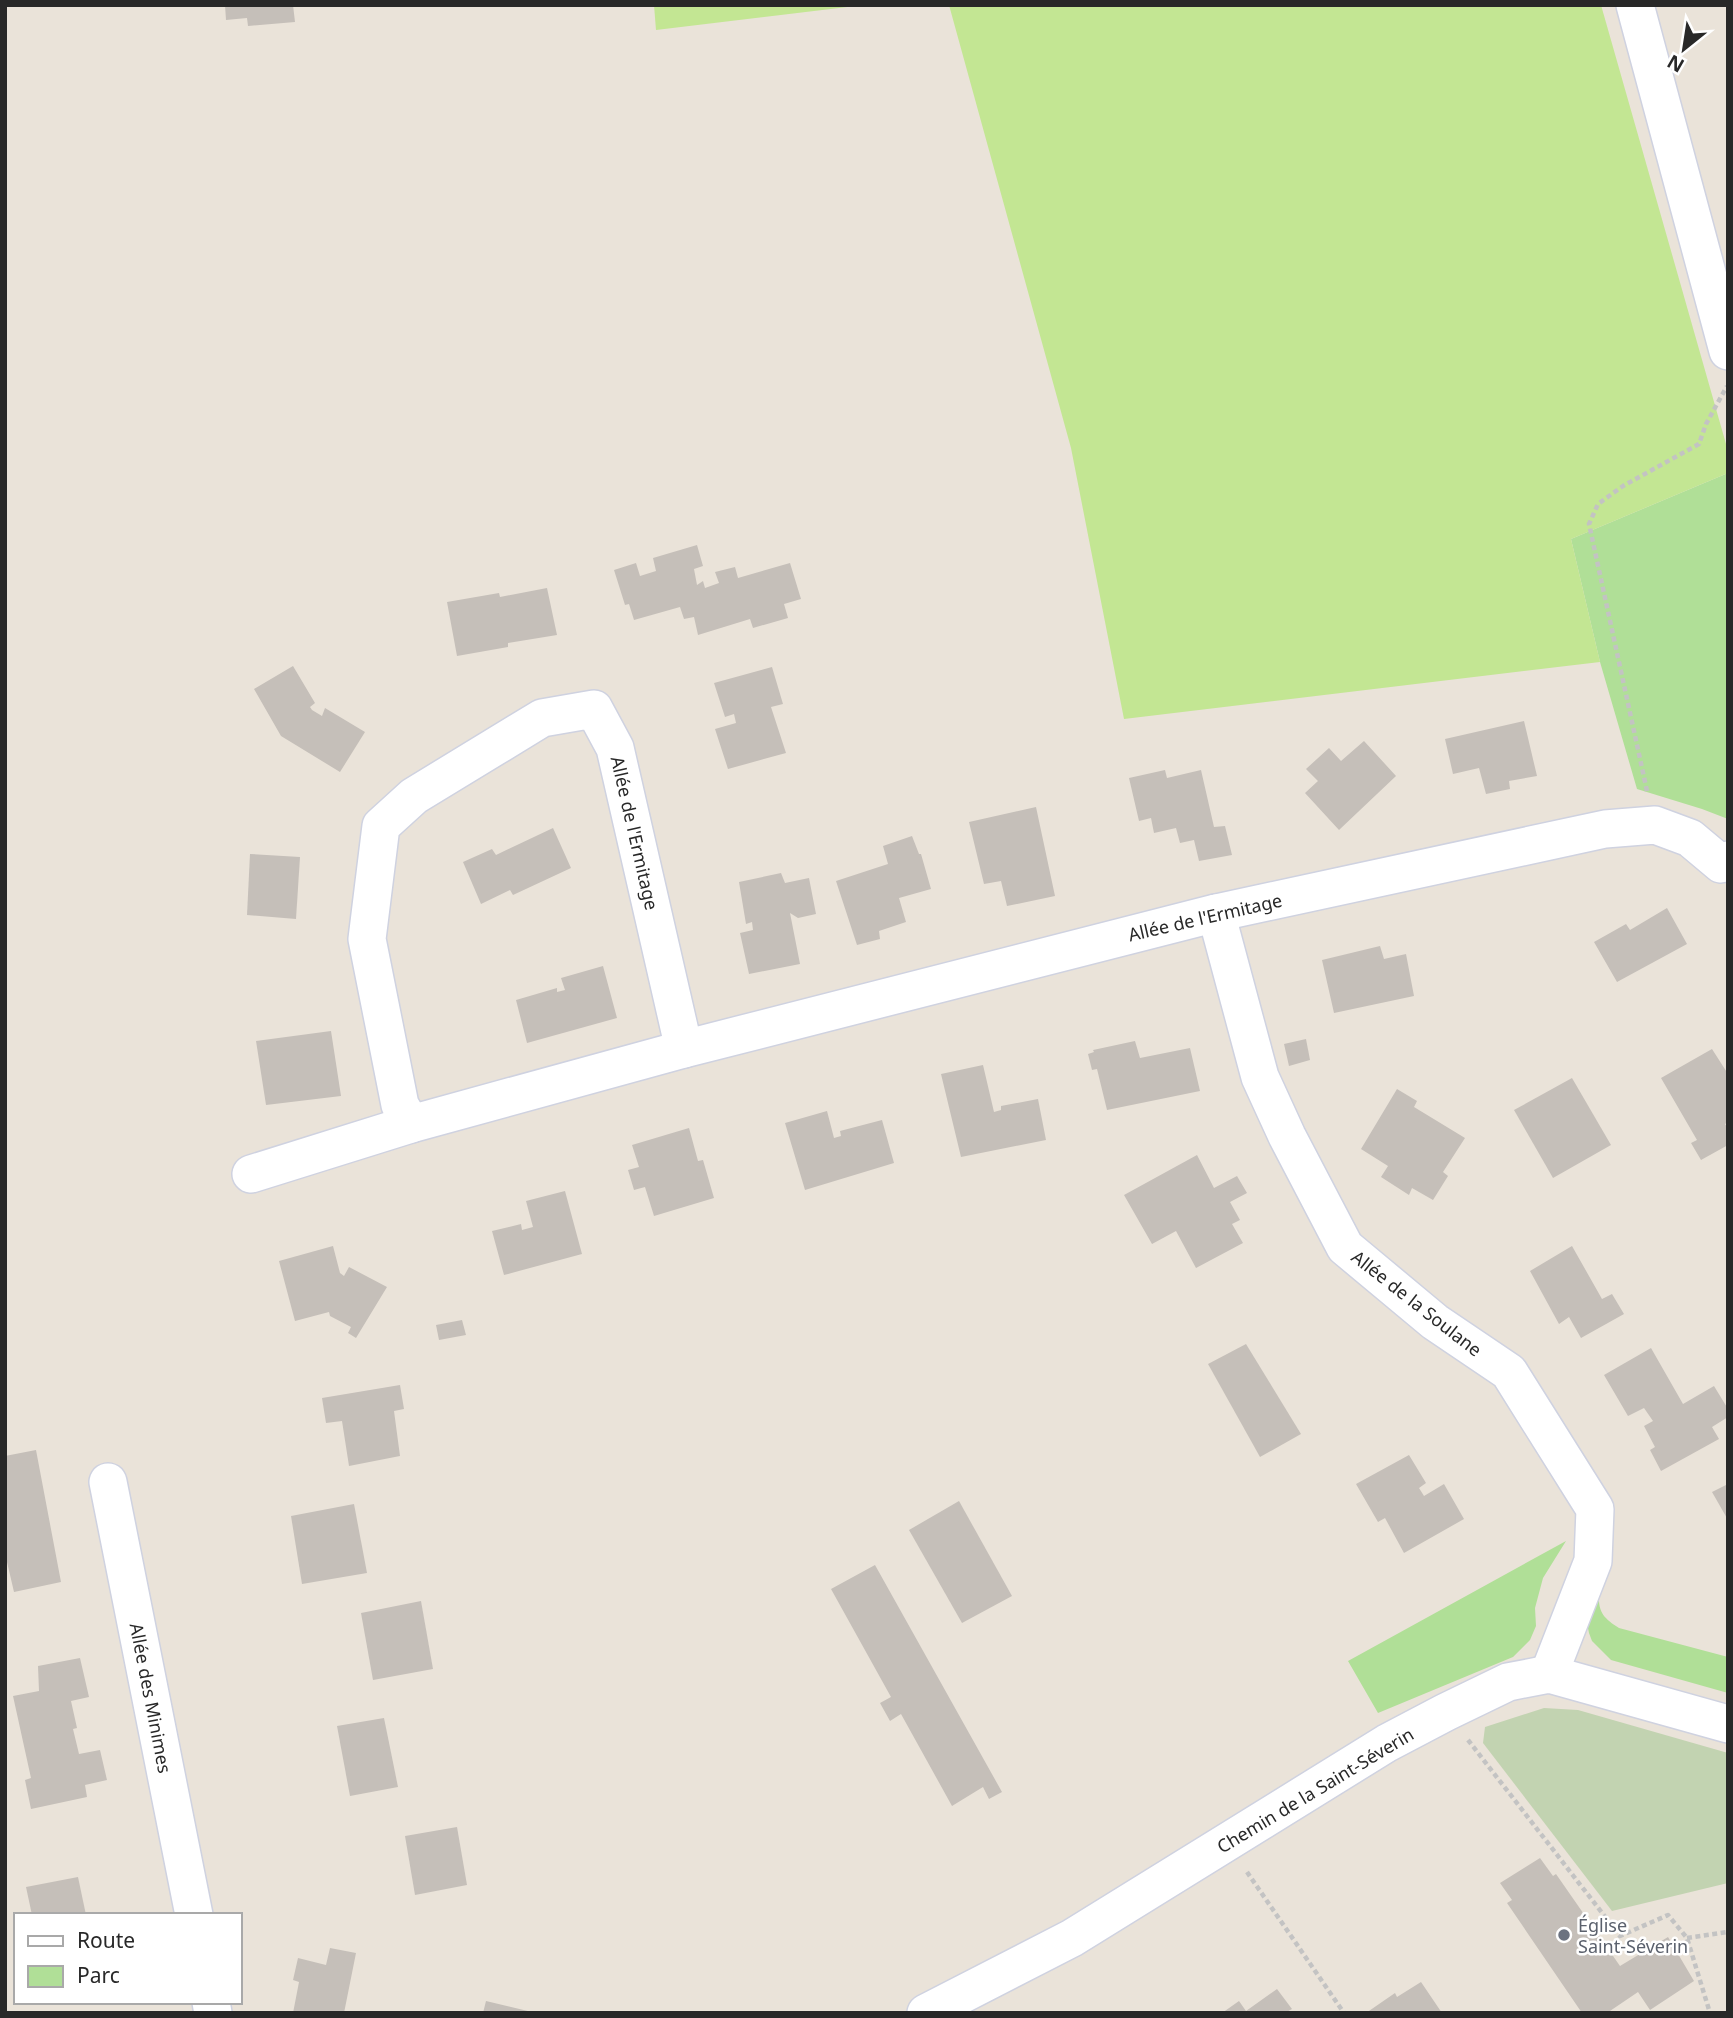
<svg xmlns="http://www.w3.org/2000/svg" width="1733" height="2018" font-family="'Noto Sans',sans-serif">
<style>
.green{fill:#b0df97}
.cemetery{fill:#c2d3b1}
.pitch{fill:#c3e693}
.building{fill:#c5bfb9}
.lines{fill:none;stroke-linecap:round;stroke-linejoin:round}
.minor-casing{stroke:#cfd2e0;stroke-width:40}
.path{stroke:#c3c3c3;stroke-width:4.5;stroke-dasharray:5 3.5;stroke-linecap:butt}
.minor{stroke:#fff;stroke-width:37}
.worship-dot{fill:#6b7280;stroke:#fff;stroke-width:2.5}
.labels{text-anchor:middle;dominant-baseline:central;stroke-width:5;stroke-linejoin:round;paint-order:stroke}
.street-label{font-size:18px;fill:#282828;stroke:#fff}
.worship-label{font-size:18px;fill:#5b616d;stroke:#fff;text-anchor:start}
</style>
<rect width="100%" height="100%" fill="#eae3d9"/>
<g class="green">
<path d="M1728,473V819L1702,809L1637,789L1600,662L1571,539Z"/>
<path d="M1566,1541L1543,1578L1535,1608L1536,1626L1530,1640L1513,1657L1378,1713L1348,1661Z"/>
<path d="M1599,1595C1598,1613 1605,1619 1619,1628L1728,1657V1693L1611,1660L1592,1641L1589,1633L1587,1623Z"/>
</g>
<path class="cemetery" d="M1544,1708L1578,1710L1728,1753V1883L1612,1911L1483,1743L1485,1727Z"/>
<g class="pitch">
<path d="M654,5H864L656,30Z"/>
<path d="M949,5H1601L1728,451V473L1571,539L1600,662L1124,719L1071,448Z"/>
</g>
<g class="building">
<path d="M225,5H293L295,22L248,26L247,18L226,20Z"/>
<path d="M697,545L703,566L694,569L697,585L703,581L705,588L719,583L715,572L735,567L738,578L790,563L801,599L784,604L788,618L753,628L750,619L698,635L694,617L684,619L680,607L634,620L629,604L625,605L614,570L636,563L640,576L656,571L653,558Z"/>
<path d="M547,588L557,635L508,643V647L457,656L447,602L499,593L500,597Z"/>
<path d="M293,666L315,703L310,707L312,710L322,716L325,708L365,732L340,772L281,736L254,689Z"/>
<path d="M772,667L783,704L771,707L786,753L728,769L715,729L736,723L734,714L725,717L714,683Z"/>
<path d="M1524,721L1537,776L1509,781L1510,789L1486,794L1479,768L1453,774L1445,739Z"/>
<path d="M1364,741L1396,776L1339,830L1305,793L1318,781L1306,769L1329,748L1341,761Z"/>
<path d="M1165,770L1167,778L1201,770L1214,827L1225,826L1232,855L1199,861L1194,840L1180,843L1176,828L1154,833L1151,818L1139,821L1129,778Z"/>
<path d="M1036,807L1055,896L1007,906L1001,881L984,884L969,822Z"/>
<path d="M553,828L571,868L513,895L510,890L481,904L463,862L492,849L496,855Z"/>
<path d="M912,836L919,854H921L931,889L899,898L906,922L879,931L880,939L857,945L836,881L888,864L883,846Z"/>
<path d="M250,854L300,857L296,919L247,915Z"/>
<path d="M781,873L785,883L809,878L816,914L798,918L790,913L800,964L749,974L740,933L753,930L752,922L746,924L739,882Z"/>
<path d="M1667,908L1687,944L1617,982L1594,942L1626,924L1630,930Z"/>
<path d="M1380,946L1384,959L1406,954L1414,996L1334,1013L1322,960Z"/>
<path d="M603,966L617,1018L527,1043L516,1000L557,988V992L565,990L561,978Z"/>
<path d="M331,1031L341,1096L266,1105L256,1041Z"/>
<path d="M1306,1039L1310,1060L1289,1066L1284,1044Z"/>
<path d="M1135,1041L1140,1058L1190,1048L1200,1091L1107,1110L1097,1069L1092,1070L1088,1054L1094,1052L1093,1050Z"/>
<path d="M1712,1049L1728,1074V1122L1725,1124L1728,1129V1145L1701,1160L1691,1143L1697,1140L1661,1078Z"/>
<path d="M983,1065L994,1112L1001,1110V1106L1038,1099L1046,1140L961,1157L941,1074Z"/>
<path d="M1572,1078L1611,1145L1553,1178L1514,1110Z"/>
<path d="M1397,1089L1417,1101L1414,1107L1465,1138L1443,1172L1448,1176L1433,1200L1412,1188L1409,1195L1381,1177L1388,1166L1361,1149Z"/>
<path d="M827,1111L834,1138L841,1136L840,1131L882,1120L894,1163L805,1190L785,1123Z"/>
<path d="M689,1128L698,1161L703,1160L714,1198L654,1216L645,1187L634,1190L628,1170L639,1167L632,1145Z"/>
<path d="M1197,1155L1214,1188L1237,1176L1247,1193L1230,1202L1240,1220L1232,1224L1243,1243L1196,1268L1176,1231L1152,1244L1124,1195Z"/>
<path d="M565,1191L582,1254L504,1275L492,1231L521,1224L522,1230L533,1227L526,1201Z"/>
<path d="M333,1246L340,1273L344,1276L349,1267L387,1287L356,1338L348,1333L351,1327L330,1316L329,1312L295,1321L279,1261Z"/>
<path d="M1572,1246L1602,1299L1612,1294L1624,1314L1581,1338L1569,1317L1559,1324L1530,1271Z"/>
<path d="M462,1320L466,1335L439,1340L436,1325Z"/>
<path d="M1246,1344L1301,1434L1260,1457L1208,1364Z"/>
<path d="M1651,1348L1683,1404L1714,1386L1728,1409V1417L1712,1427L1719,1439L1661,1471L1650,1450L1655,1447L1644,1426L1653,1421L1644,1408L1628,1416L1604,1375Z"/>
<path d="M400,1385L404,1409L394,1411L400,1456L349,1466L342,1421L326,1423L322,1398Z"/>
<path d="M36,1450L61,1582L14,1592L7,1562L5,1563V1456Z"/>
<path d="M1409,1455L1426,1483L1419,1488L1424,1496L1444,1484L1464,1519L1404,1553L1385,1518L1378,1522L1356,1484Z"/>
<path d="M1728,1484V1520L1712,1492Z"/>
<path d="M959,1501L1012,1596L962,1623L909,1530Z"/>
<path d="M354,1504L367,1573L302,1584L291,1516Z"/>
<path d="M875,1565L1002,1792L989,1799L983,1787L952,1806L901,1714L890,1721L880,1703L891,1697L831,1589Z"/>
<path d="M421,1601L433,1669L373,1680L361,1613Z"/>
<path d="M80,1658L89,1697L71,1701L77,1728L73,1729L79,1754L100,1750L107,1780L85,1785L87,1797L31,1809L25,1780L31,1778L13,1696L39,1691L38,1666Z"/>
<path d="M384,1718L398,1787L350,1796L337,1726Z"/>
<path d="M457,1827L467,1885L415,1895L405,1836Z"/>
<path d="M1540,1858L1553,1876L1556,1874L1620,1966L1668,1937L1694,1981L1650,2010L1638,1992L1607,2013H1582L1507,1903L1512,1900L1500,1883Z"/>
<path d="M78,1877L86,1915H32L26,1887Z"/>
<path d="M330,1948L356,1953L344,2013H293L299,1982L293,1980L298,1958L326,1965Z"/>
<path d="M1421,1982L1442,2013H1366L1395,1993L1397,1997Z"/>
<path d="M1277,1989L1292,2009L1285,2013H1222L1239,2001L1246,2011Z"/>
<path d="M486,2001L532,2012V2013H483Z"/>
</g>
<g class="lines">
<g class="minor-casing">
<g id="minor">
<path d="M1635,5L1728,351"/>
<path d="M1216,913L1260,1077L1287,1136L1345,1247L1435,1322L1509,1372L1595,1509L1593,1561L1549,1674"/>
<path d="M411,1124L400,1105L367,939L381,826L414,796L542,718L594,709L615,748L684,1049"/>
<path d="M251,1174L411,1124L684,1049L1216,913L1605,829L1655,825L1690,838L1721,864L1728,860"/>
<path d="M108,1482L194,1915"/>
<path d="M211,2002L213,2013"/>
<path d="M926,2013L1072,1938L1387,1743L1446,1712L1508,1682L1549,1674L1728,1724"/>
</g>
</g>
<g class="path">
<path d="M1647,791L1589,524L1598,504L1623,486L1699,444L1706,424L1727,386"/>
<path d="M1468,1740L1620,1936L1668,1915L1687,1938L1710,2013"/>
<path d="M1247,1872L1344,2013"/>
<path d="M1687,1938L1727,1932"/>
</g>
<use href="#minor" class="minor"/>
</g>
<circle class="worship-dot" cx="1564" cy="1935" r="7"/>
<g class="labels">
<g class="street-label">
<text transform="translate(635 833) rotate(77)">Allée de l'Ermitage</text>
<text transform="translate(1205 917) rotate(-13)">Allée de l'Ermitage</text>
<text transform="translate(1417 1303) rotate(38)">Allée de la Soulane</text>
<text transform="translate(151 1698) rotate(79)">Allée des Minimes</text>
<text transform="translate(1315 1790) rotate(-31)">Chemin de la Saint-Séverin</text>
</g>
<g class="worship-label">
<text x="1578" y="1925">Église<tspan x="1578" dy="21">Saint-Séverin</tspan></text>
</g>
</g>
<rect width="1733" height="2018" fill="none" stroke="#282828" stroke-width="14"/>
<rect x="14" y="1913" width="228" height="91" fill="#ffffff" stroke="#a9a9a9" stroke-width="2"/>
<rect x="28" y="1936" width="35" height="10" fill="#ffffff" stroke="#a9a9a9" stroke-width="2"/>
<text x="77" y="1948" font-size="21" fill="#282828">Route</text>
<rect x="28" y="1966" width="35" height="21" fill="#b0df97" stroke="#a9a9a9" stroke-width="2"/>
<text x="77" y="1983" font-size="21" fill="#282828">Parc</text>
<g transform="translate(1684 49) rotate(210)" stroke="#ffffff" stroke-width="5" paint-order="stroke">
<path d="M0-5L12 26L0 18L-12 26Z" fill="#282828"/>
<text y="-10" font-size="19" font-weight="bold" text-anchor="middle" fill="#282828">N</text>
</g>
</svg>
